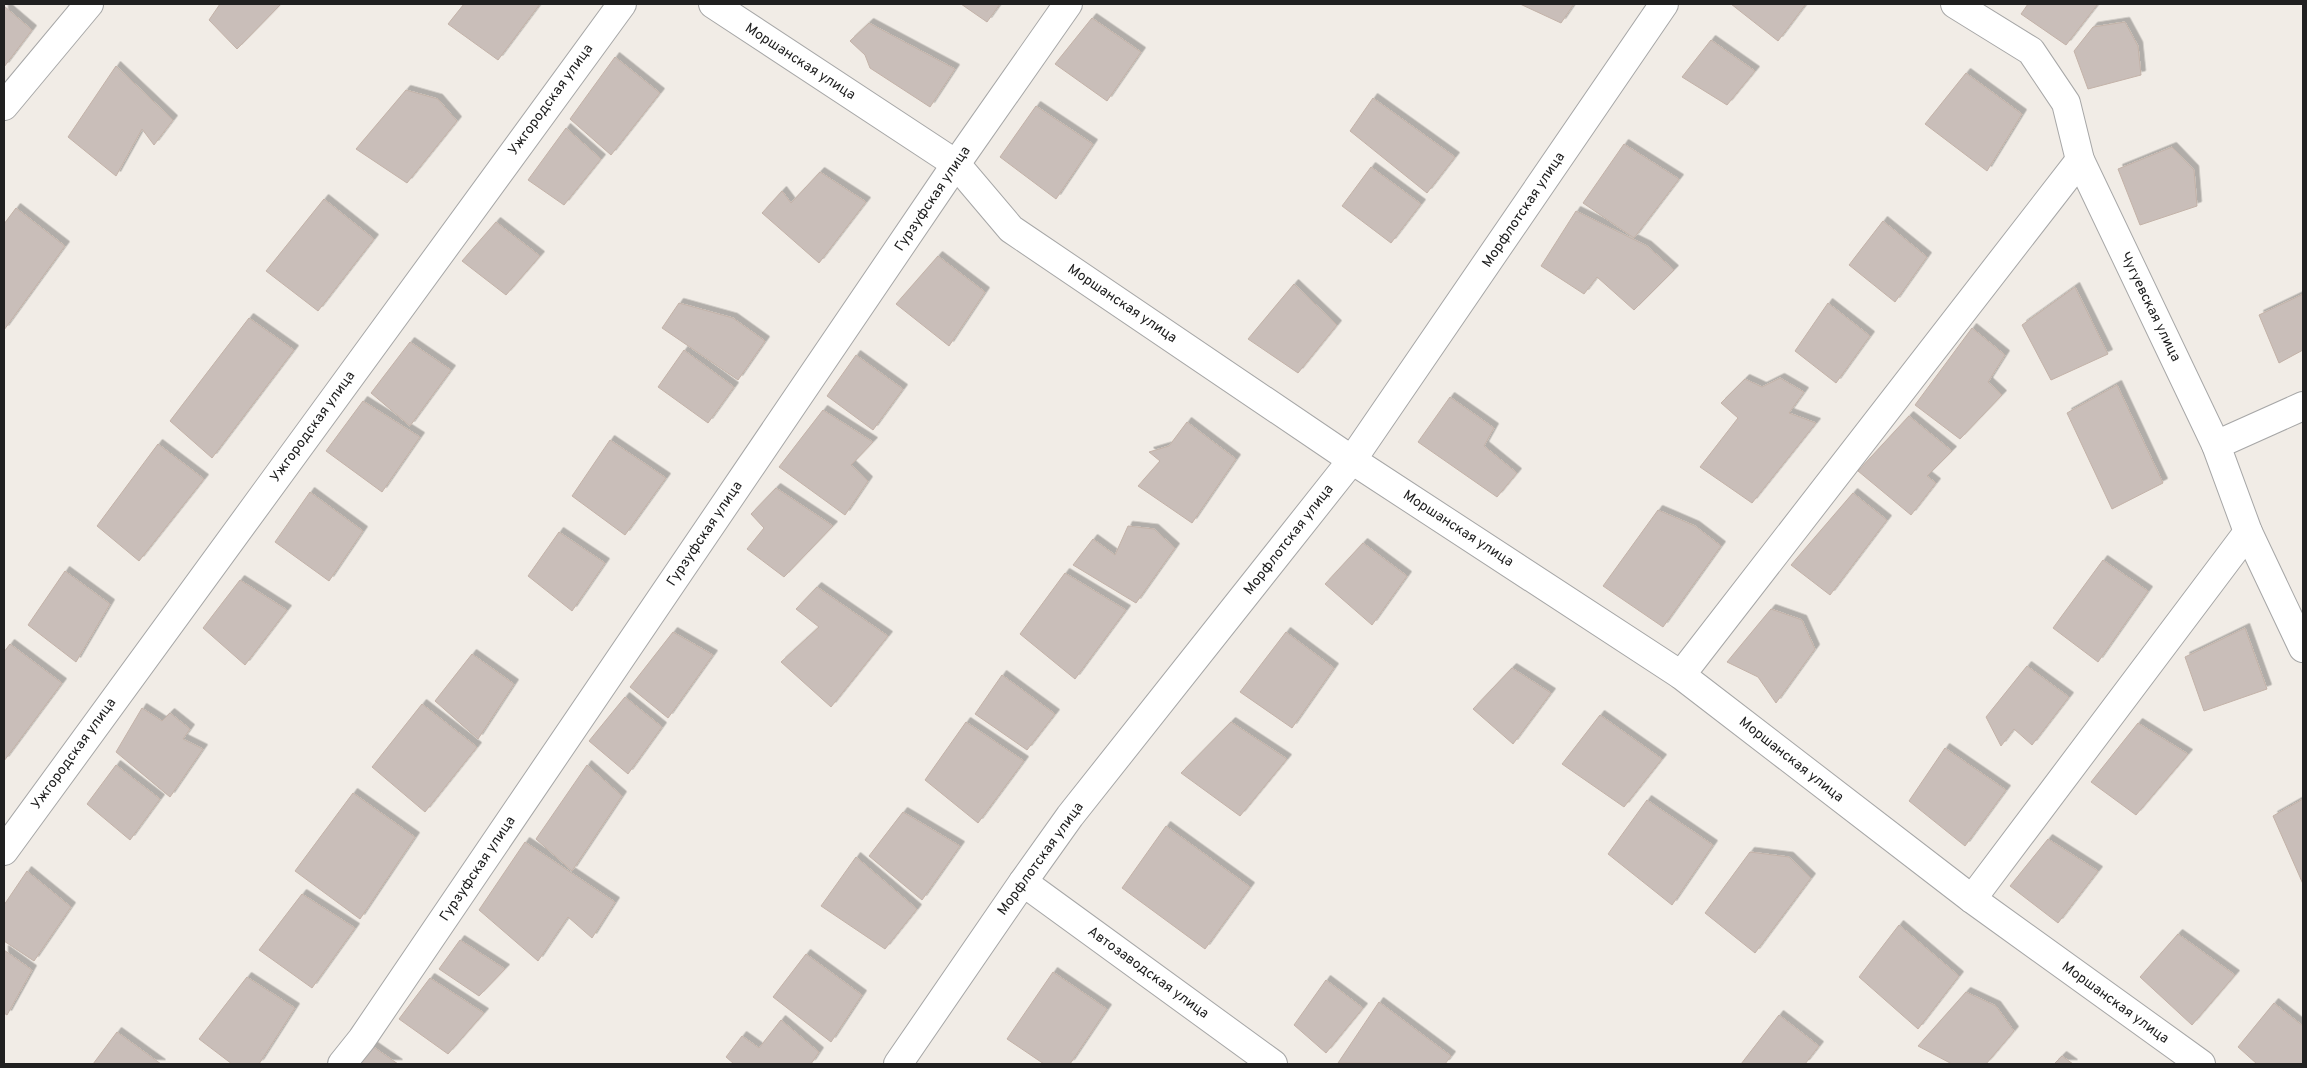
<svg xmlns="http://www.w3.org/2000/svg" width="2307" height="1068" font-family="Overpass,sans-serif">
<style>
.building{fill:#c9beb9;stroke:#c3b2a8;filter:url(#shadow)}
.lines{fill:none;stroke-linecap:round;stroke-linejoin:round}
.minor-casing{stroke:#a7a7a7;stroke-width:30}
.tertiary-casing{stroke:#a7a7a7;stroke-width:30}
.minor{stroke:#fff;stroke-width:28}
.tertiary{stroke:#fff;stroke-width:28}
.labels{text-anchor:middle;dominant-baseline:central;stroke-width:4.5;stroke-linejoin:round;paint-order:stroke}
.street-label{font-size:14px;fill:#202020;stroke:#fff}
</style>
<defs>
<filter id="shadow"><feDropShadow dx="4.5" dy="-4.5" stdDeviation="0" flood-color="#0004"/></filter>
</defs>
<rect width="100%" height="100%" fill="#f1ece6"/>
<g class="building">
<path d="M220,4H281L237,49L209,20Z"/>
<path d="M464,4H540L498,60L448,24Z"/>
<path d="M961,4H1000L987,22Z"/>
<path d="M1520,4H1574L1561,23Z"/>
<path d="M1731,4H1806L1778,41Z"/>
<path d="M2028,4H2098L2066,45L2021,14Z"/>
<path d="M4,6L32,30L4,67Z"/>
<path d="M1092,18L1141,52L1107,101L1055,64Z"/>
<path d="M2125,22L2138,46L2141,75L2088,89L2074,51L2093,27Z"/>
<path d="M869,23L955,69L930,107L870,68L865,55L850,41Z"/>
<path d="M1711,40L1755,71L1727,105L1682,77Z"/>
<path d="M615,57L660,93L611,155L570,119Z"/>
<path d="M116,66L173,120L154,145L142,129L116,176L68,137Z"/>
<path d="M1966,73L2022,114L1987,171L1925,124Z"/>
<path d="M406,90L438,99L457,121L407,183L356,149Z"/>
<path d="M1373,98L1455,157L1427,193L1350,131Z"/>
<path d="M1036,106L1093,144L1056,199L1000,157Z"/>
<path d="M566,128L601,159L564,205L528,180Z"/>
<path d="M1624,144L1679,179L1634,238L1583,203Z"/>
<path d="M2172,147L2194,170L2197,206L2140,225L2118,169Z"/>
<path d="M1371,167L1421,204L1391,243L1342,206Z"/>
<path d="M820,172L866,202L819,263L762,213L782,191L791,203Z"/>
<path d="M324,199L374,239L318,311L266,271Z"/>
<path d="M16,208L65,246L4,330V224Z"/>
<path d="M1576,211L1647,246L1674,270L1634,310L1597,277L1584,294L1541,266Z"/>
<path d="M1883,221L1927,257L1895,302L1849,265Z"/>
<path d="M496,222L540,256L506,295L462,261Z"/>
<path d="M938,256L985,292L949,346L896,304Z"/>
<path d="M1294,284L1337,325L1298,373L1248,339Z"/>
<path d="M2075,287L2108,354L2051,380L2022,325Z"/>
<path d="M2303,294V350L2279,363L2259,315Z"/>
<path d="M679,303L733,318L765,341L738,380L662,328Z"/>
<path d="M1828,303L1870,336L1836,383L1795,351Z"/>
<path d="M249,318L294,350L212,458L170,421Z"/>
<path d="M1972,328L2005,355L1988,382L2002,395L1960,439L1915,405Z"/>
<path d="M410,342L451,370L410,426L371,393Z"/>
<path d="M684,350L734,387L708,423L658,387Z"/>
<path d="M856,355L903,389L873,430L827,396Z"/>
<path d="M1780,378L1804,392L1789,413L1816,423L1752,503L1700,467L1738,418L1721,403L1745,379L1762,387Z"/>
<path d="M2117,385L2163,483L2112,509L2067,413Z"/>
<path d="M1450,397L1494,428L1484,446L1517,473L1497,497L1418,442Z"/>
<path d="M363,401L420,437L382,492L326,451Z"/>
<path d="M823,410L873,442L851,465L868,481L845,515L779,467Z"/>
<path d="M1909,416L1952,451L1927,476L1936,483L1911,515L1858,471Z"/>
<path d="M1187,422L1236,459L1192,523L1138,486L1160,461L1149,452L1169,446Z"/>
<path d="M610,440L666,478L625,535L572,496Z"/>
<path d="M158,444L204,479L139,561L97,526Z"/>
<path d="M776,488L833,526L784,577L747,549L764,528L751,514Z"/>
<path d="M310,492L363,531L329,581L275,542Z"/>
<path d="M1853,493L1887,520L1830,595L1791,565Z"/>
<path d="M1658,510L1695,526L1721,546L1663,627L1603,586Z"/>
<path d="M1128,526L1154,529L1175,548L1136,603L1073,565L1093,539L1115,555Z"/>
<path d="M559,532L605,563L572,611L528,576Z"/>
<path d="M1363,543L1407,576L1372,625L1325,584Z"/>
<path d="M2103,560L2148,591L2098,662L2053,628Z"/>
<path d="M65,571L110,604L76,662L28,625Z"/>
<path d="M1065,573L1126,610L1075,679L1020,634Z"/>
<path d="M240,580L287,610L245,665L203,628Z"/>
<path d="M817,587L888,636L831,707L781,662L819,627L796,609Z"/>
<path d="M1771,609L1802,620L1815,649L1776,703L1758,677L1727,662Z"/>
<path d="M2245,628L2267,689L2204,711L2185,657Z"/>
<path d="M673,632L713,655L668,718L630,687Z"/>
<path d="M1286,632L1334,668L1292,728L1240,692Z"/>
<path d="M10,644L62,683L4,761V652Z"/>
<path d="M472,654L514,684L478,739L435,701Z"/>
<path d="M2027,666L2069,697L2032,745L2014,729L2001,746L1986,717Z"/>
<path d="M1512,668L1551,693L1513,744L1473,709Z"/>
<path d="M1002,675L1055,714L1027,750L975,714Z"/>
<path d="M625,697L662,727L628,774L589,741Z"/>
<path d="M422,704L477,747L425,812L372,767Z"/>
<path d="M142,708L162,721L170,713L190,729L183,739L203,749L170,797L116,752Z"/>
<path d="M1600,715L1662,759L1624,807L1562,764Z"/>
<path d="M966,722L1024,761L978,823L925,780Z"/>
<path d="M1231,722L1287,759L1240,816L1181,773Z"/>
<path d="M2138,723L2188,754L2136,815L2091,782Z"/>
<path d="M1945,748L2006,790L1965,846L1909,801Z"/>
<path d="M116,765L160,799L130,840L87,804Z"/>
<path d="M587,765L622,796L572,871L536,839Z"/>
<path d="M353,793L415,837L360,919L295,871Z"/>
<path d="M2303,799V884L2273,816Z"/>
<path d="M1647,800L1713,845L1672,905L1608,854Z"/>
<path d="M903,812L960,846L922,900L869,856Z"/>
<path d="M1166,826L1250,887L1205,949L1122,888Z"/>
<path d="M2048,839L2098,871L2058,923L2010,886Z"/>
<path d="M525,842L615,902L592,938L568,917L538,961L479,910Z"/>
<path d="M1750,852L1789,857L1811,878L1755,953L1705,913Z"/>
<path d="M856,857L917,909L885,949L821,906Z"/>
<path d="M27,871L71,907L34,961L4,941V905Z"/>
<path d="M302,894L355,928L312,988L259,950Z"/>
<path d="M1899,925L1959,976L1918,1029L1859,977Z"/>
<path d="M2178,934L2235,975L2192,1025L2140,977Z"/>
<path d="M460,940L505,969L479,996L439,969Z"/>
<path d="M4,950L32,970L7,1015L4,1013Z"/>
<path d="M806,954L862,995L831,1042L773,997Z"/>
<path d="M1053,972L1107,1009L1070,1064H1044L1007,1039Z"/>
<path d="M247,977L295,1008L259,1064H232L199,1039Z"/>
<path d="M430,978L484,1013L448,1054L399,1019Z"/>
<path d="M1326,980L1363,1008L1326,1053L1294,1025Z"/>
<path d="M1966,992L1996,1006L2014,1031L1986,1064H1952L1918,1046Z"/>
<path d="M1379,1002L1451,1056L1445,1064L1338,1063Z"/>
<path d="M2274,1003L2303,1026V1064H2257L2238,1047Z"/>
<path d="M1779,1015L1819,1046L1805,1064H1741Z"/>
<path d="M781,1020L819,1052L811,1064H734L726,1057L742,1036L759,1048Z"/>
<path d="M117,1032L161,1064H93Z"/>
<path d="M362,1039L398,1064H342Z"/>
<path d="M2062,1056L2073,1064H2054Z"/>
</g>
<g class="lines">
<g class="minor-casing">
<g id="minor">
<path d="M713,4L956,164L1011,229L1352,460L1681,675L1972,899L2201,1064"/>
<path d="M1955,4L2031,51L2066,103L2080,160L2216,445L2248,532L2303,648"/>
<path d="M4,106L89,4"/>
<path d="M2216,445L2303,406"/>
<path d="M1681,675L2080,160"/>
<path d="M4,851L622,4"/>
<path d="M1023,882L1070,816L1352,460L1664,4"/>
<path d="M1972,899L2248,532"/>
<path d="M342,1064L362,1039L956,164L1068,4"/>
</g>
</g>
<g class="tertiary-casing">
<path id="tertiary" d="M898,1064L1023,882L1273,1064"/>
</g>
<use href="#minor" class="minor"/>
<use href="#tertiary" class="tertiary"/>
</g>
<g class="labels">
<g class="street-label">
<text transform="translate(800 62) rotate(33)">Моршанская улица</text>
<text transform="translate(551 100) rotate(-54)">Ужгородская улица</text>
<text transform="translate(933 199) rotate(-56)">Гурзуфская улица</text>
<text transform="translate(1524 210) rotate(-56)">Морфлотская улица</text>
<text transform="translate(1122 304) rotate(34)">Моршанская улица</text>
<text transform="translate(2150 307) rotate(64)">Чугуевская улица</text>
<text transform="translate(313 427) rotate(-54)">Ужгородская улица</text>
<text transform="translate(1458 529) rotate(33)">Моршанская улица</text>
<text transform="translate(705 534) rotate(-56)">Гурзуфская улица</text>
<text transform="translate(1289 540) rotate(-52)">Морфлотская улица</text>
<text transform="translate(74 754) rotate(-54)">Ужгородская улица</text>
<text transform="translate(1791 760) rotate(38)">Моршанская улица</text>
<text transform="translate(1041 859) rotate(-54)">Морфлотская улица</text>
<text transform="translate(478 869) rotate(-56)">Гурзуфская улица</text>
<text transform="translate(1148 973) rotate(36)">Автозаводская улица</text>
<text transform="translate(2115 1003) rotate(36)">Моршанская улица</text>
</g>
</g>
<rect width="2307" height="1068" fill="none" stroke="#202020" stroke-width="10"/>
</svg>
